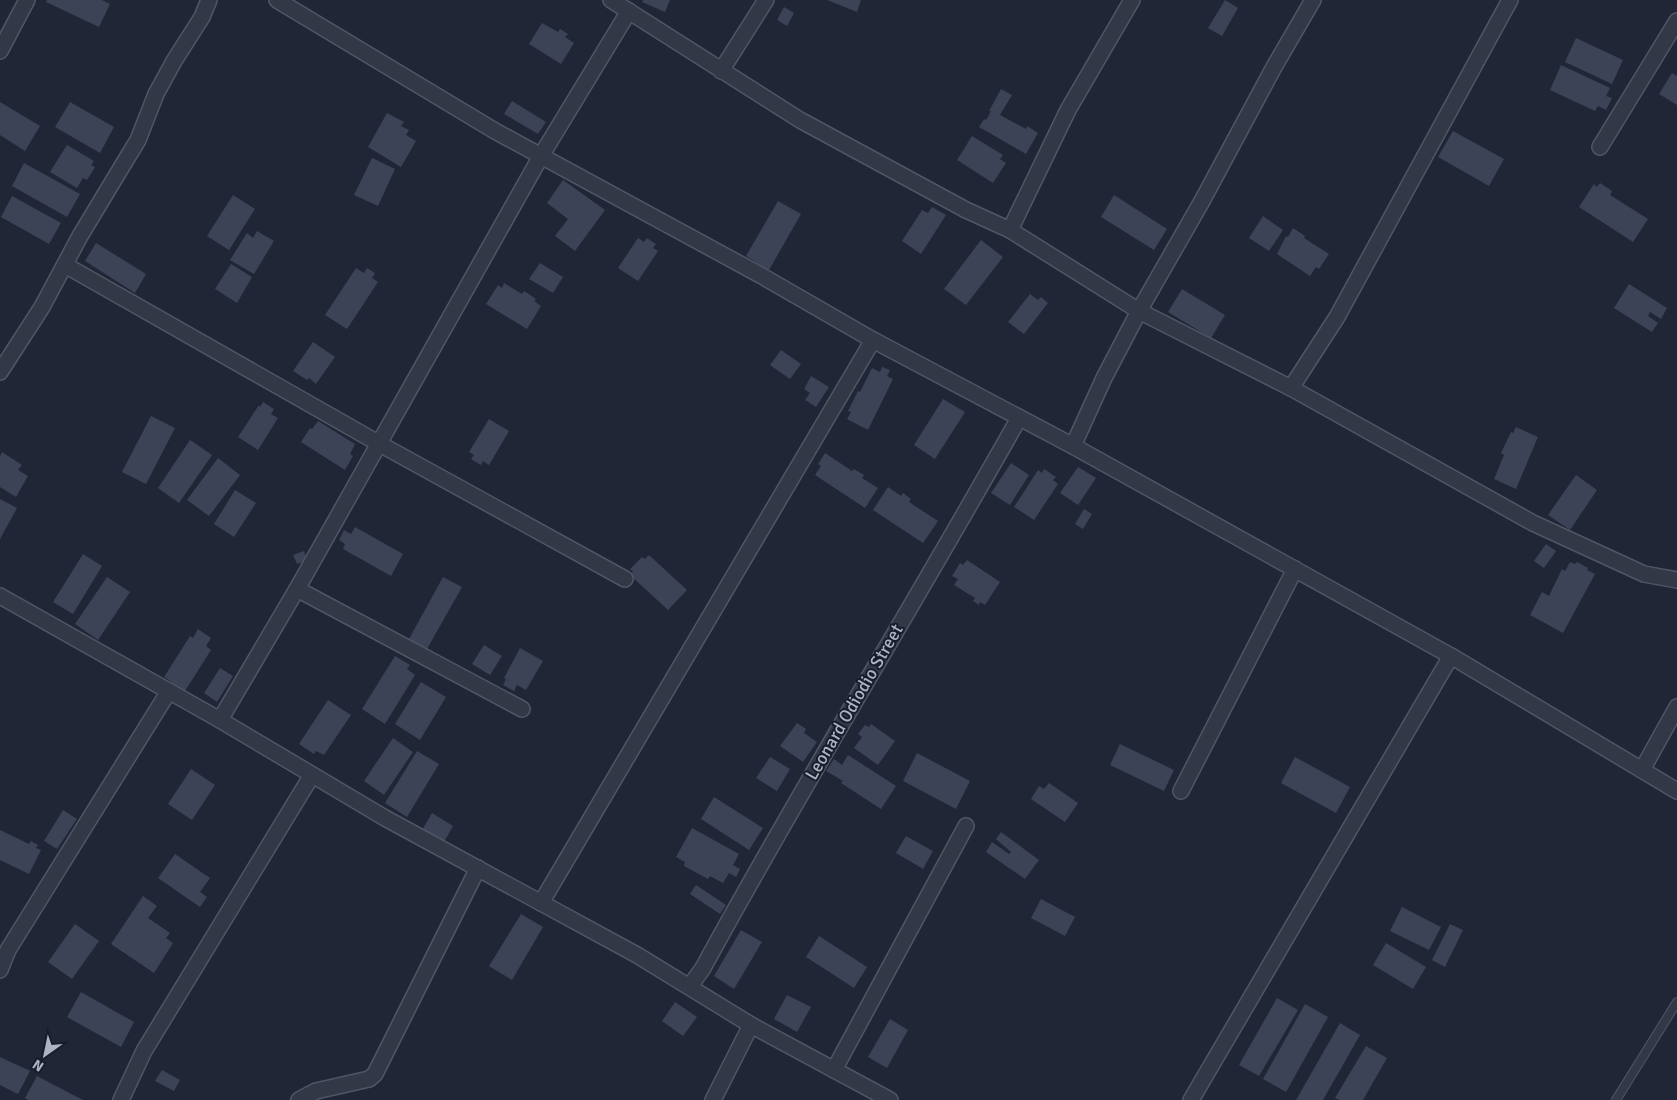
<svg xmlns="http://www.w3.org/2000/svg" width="1677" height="1100" font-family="Signika,sans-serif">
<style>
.building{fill:#3c4357}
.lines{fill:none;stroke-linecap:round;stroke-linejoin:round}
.service-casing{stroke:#515565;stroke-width:10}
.minor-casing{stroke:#515565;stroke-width:18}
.service{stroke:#333847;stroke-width:8}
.minor{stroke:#333847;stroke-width:15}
.labels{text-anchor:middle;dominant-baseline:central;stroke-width:4;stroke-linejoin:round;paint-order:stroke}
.street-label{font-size:18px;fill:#adb2c4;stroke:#191d2b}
</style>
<rect width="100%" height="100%" fill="#202636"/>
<g class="building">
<path d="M47,0H102L110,4L99,27L46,2Z"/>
<path d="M643,0H670L665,12L642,2Z"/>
<path d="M827,0H861L857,12Z"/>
<path d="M1225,0L1238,8L1222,36L1208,28Z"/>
<path d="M784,7L794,13L787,26L777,20Z"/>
<path d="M542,23L558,32L560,29L568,34L565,37L574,43L561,64L529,44Z"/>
<path d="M1576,38L1623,60L1612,84L1565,62Z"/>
<path d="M1561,65L1610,88L1606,96L1612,98L1606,110L1598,106L1595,111L1550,90Z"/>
<path d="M1672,73L1677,76V105L1659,94Z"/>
<path d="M1001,89L1012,95L1000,115L1026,129L1027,126L1038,133L1026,154L979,127L984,119L986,120L991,111H989Z"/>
<path d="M512,101L546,122L538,134L504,114Z"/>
<path d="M0,102L40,126L25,151L0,135Z"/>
<path d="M70,102L114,127L100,153L55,127Z"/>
<path d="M387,113L404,122L401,126L409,130L406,135L416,141L401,167L368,147Z"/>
<path d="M1453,131L1504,159L1489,186L1438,157Z"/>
<path d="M972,136L1003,155L1000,159L1006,163L993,183L957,160Z"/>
<path d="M67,145L94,161L91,165L95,167L87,180L83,178L77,188L50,172Z"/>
<path d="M372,158L395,169L378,206L354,195Z"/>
<path d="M24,163L80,194L67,217L12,186Z"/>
<path d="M563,180L605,210L575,251L555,236L568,219L547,203Z"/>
<path d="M1600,183L1612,191L1610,195L1648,219L1633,242L1579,207L1594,184L1597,187Z"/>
<path d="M233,195L255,209L229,250L207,236Z"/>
<path d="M1114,195L1167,229L1154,250L1101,217Z"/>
<path d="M12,196L61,223L49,244L1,217Z"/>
<path d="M778,201L801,214L769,270L746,256Z"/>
<path d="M932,207L946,215L921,254L902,241L922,210L928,213Z"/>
<path d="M1263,216L1283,230L1269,251L1249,238Z"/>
<path d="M1293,228L1305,236L1304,238L1329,254L1319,269L1316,267L1310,276L1277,254L1286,236L1288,237Z"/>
<path d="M257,231L274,241L254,274L230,260L247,233L253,238Z"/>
<path d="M638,238L644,242L647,238L656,244L653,248L658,251L638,281L618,268Z"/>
<path d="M981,240L1003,257L966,305L944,289Z"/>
<path d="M96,243L146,274L135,293L85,261Z"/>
<path d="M540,263L563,277L553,293L529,279Z"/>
<path d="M231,264L252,277L237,303L215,289Z"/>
<path d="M356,268L364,273L367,268L375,273L372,278L378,282L347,329L325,315Z"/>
<path d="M504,283L522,294L524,291L536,299L534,301L541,306L527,329L486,304L498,285L502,288Z"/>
<path d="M1629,284L1667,308L1661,319L1650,312L1648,316L1658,323L1652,332L1614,308Z"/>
<path d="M1182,289L1225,315L1211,338L1168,312Z"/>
<path d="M1030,294L1038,300L1041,297L1048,303L1024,334L1008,322Z"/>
<path d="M313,342L335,357L316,384L309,378L307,380L293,371Z"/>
<path d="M781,350L801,364L790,379L770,365Z"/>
<path d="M882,367L890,370L887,376L893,379L868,430L847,419L851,412L848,411L858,391L860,392L872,368L880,372Z"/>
<path d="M811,376L829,387L816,407L805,400L810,393L804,389Z"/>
<path d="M943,399L965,412L935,459L914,445Z"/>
<path d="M263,402L274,409L271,414L278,418L258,450L238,437L259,405L260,407Z"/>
<path d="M151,416L175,428L146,484L122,472Z"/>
<path d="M489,419L509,431L489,465L483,461L481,465L471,459L474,455L469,452Z"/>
<path d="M318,421L355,444L350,454L353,456L345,470L301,442L310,428L312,429Z"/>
<path d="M1516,427L1538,437L1516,489L1494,479L1504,455L1501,453L1511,432L1513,433Z"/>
<path d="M190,440L212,455L179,503L158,488Z"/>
<path d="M2,452L22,465L18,470L28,476L16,497L0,487V456Z"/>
<path d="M825,453L852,471L854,469L864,475L862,478L878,488L865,508L815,475L821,466L818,464Z"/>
<path d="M218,458L240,475L209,516L187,500Z"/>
<path d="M1011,463L1029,475L1010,505L991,493Z"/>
<path d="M1078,467L1096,478L1078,505L1060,493Z"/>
<path d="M1044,469L1056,477L1053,480L1058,484L1034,520L1014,507L1038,470L1042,473Z"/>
<path d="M1576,475L1597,490L1570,530L1548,515Z"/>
<path d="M888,487L901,496L903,493L911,499L909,502L938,521L923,543L873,510Z"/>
<path d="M235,490L256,503L234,537L214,524Z"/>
<path d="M0,499L17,508L0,539Z"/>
<path d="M1084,509L1092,514L1083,529L1075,524Z"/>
<path d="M355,527L403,554L391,576L343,549L345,544L339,540L344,530L351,534Z"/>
<path d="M1546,544L1556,551L1544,568L1534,561Z"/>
<path d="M304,551L307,560L297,564L293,555Z"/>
<path d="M83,554L102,566L73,614L53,602Z"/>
<path d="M649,555L687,590L668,610L630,575L633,572L630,569L642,557L645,559Z"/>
<path d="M967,560L1000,582L985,605L980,602L979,605L973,601L975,598L954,585L958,579L952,576L960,563L963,565Z"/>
<path d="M1570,562L1575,564L1577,562L1588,568L1587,570L1595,574L1563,633L1530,615L1542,592L1549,596L1562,569L1565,571Z"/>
<path d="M107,577L130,592L98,640L75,624Z"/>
<path d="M443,577L462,587L427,649L409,639Z"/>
<path d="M198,629L211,638L206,646L211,650L185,691L164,677L190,636L193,638Z"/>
<path d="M484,645L502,656L490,675L472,664Z"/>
<path d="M520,648L543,661L526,690L517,685L514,691L503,685L506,679L504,678Z"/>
<path d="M395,656L410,665L407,669L415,675L385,724L362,709Z"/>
<path d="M220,668L233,676L217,702L204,693Z"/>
<path d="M421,682L446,697L420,740L395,724Z"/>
<path d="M328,700L351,715L324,755L316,751L314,754L299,744Z"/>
<path d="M797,723L806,729L804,733L817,742L803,762L780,746Z"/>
<path d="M871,724L895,741L878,765L854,748L862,737L858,734L865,725L869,727Z"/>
<path d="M393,738L413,752L384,795L364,781Z"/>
<path d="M1120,744L1174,770L1164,791L1110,765Z"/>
<path d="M417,751L439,764L407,817L385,803Z"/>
<path d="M917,753L970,781L956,809L903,781Z"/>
<path d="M848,755L896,786L881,809L841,783L843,781L826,771L834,759L842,765Z"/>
<path d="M770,757L790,769L777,791L756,778Z"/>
<path d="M1295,757L1350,787L1336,813L1281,783Z"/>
<path d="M191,769L215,785L192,820L168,804Z"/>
<path d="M1049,783L1078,803L1065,822L1031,799L1039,786L1044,789Z"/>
<path d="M714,797L763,828L749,850L701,819Z"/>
<path d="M63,810L77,819L57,849L44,841Z"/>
<path d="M432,813L453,826L444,842L422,830Z"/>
<path d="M692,828L739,854L733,865L740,869L736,877L729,873L723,883L710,876L708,879L684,866L685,862L676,857Z"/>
<path d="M0,830L29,844L31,841L38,845L36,848L41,850L29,874L0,860Z"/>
<path d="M1001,832L1039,860L1025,879L986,852L992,842L1009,854L1011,852L996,839Z"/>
<path d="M906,836L933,851L923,869L896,853Z"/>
<path d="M175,854L210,878L200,892L207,897L200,907L158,878Z"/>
<path d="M696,885L726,905L720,914L690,894Z"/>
<path d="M143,896L157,906L148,918L170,933L166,938L173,943L154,973L111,944Z"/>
<path d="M1041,899L1075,917L1065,936L1031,918Z"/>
<path d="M1402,907L1441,927L1429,950L1390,931Z"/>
<path d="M521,914L543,927L512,980L489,966Z"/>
<path d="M75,924L99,941L72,979L48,962Z"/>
<path d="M1450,924L1463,930L1445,967L1432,960Z"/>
<path d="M741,930L762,942L734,989L714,976Z"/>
<path d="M819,936L867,967L854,988L806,957Z"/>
<path d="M1386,943L1426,967L1413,989L1373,965Z"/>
<path d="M81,992L134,1022L121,1047L67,1017Z"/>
<path d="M787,995L811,1007L797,1032L774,1019Z"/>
<path d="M1277,998L1298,1010L1259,1076L1239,1065Z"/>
<path d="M675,1002L697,1017L683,1036L662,1021Z"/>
<path d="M1305,1004L1328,1017L1286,1092L1263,1079Z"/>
<path d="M890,1019L908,1030L887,1068L868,1057Z"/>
<path d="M1340,1023L1360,1035L1323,1100H1296Z"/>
<path d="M1366,1046L1387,1058L1363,1100H1340L1335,1098Z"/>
<path d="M0,1057L30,1071L18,1094L0,1085Z"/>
<path d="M162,1070L180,1080L174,1091L155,1081Z"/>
<path d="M37,1076L83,1100H28L25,1098Z"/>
</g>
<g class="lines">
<g class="service-casing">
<path id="service" d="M1616,1100L1677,1002"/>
</g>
<g class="minor-casing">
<g id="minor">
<path d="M277,0L495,131L762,276L873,340L1073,446L1451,656L1677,791"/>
<path d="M611,0L800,120L966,210L1010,230L1068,110L1132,0"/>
<path d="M0,51L27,0"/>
<path d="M721,71L766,0"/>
<path d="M1600,147L1677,21"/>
<path d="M1010,230L1139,311L1291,388L1337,317L1510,0"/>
<path d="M65,265L378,443L625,579"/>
<path d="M0,372L42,307L80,236L124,163L138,140L156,94L174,61L202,17L209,0"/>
<path d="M1291,388L1533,523L1644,574L1677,580"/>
<path d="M1073,446L1104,378L1139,311L1202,201L1274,67L1313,0"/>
<path d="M297,589L522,709"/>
<path d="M0,596L220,720L385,818L637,955L751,1025L890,1100"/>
<path d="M220,720L297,589L541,156L629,11"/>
<path d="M1642,770L1677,707"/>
<path d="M1181,791L1295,569"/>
<path d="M541,903L873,340"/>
<path d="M0,970L8,950L169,691"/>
<path d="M690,986L703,968C804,782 916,602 1019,418"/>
<path d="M834,1070L966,826"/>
<path d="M121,1100L144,1051L312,775"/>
<path d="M299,1100L316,1091L369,1079L375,1074L478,868"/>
<path d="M713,1100L751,1025"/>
<path d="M1191,1100L1451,656"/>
</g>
</g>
<use href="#service" class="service"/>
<use href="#minor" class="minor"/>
</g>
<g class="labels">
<g class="street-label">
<text transform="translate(854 702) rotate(-60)">Leonard Odiodio Street</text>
</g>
</g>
<g transform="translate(45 1055) rotate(213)" stroke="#191d2b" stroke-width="4" paint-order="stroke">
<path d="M0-4L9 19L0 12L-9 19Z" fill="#adb2c4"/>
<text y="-8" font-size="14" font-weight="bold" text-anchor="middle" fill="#adb2c4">N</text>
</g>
</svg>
